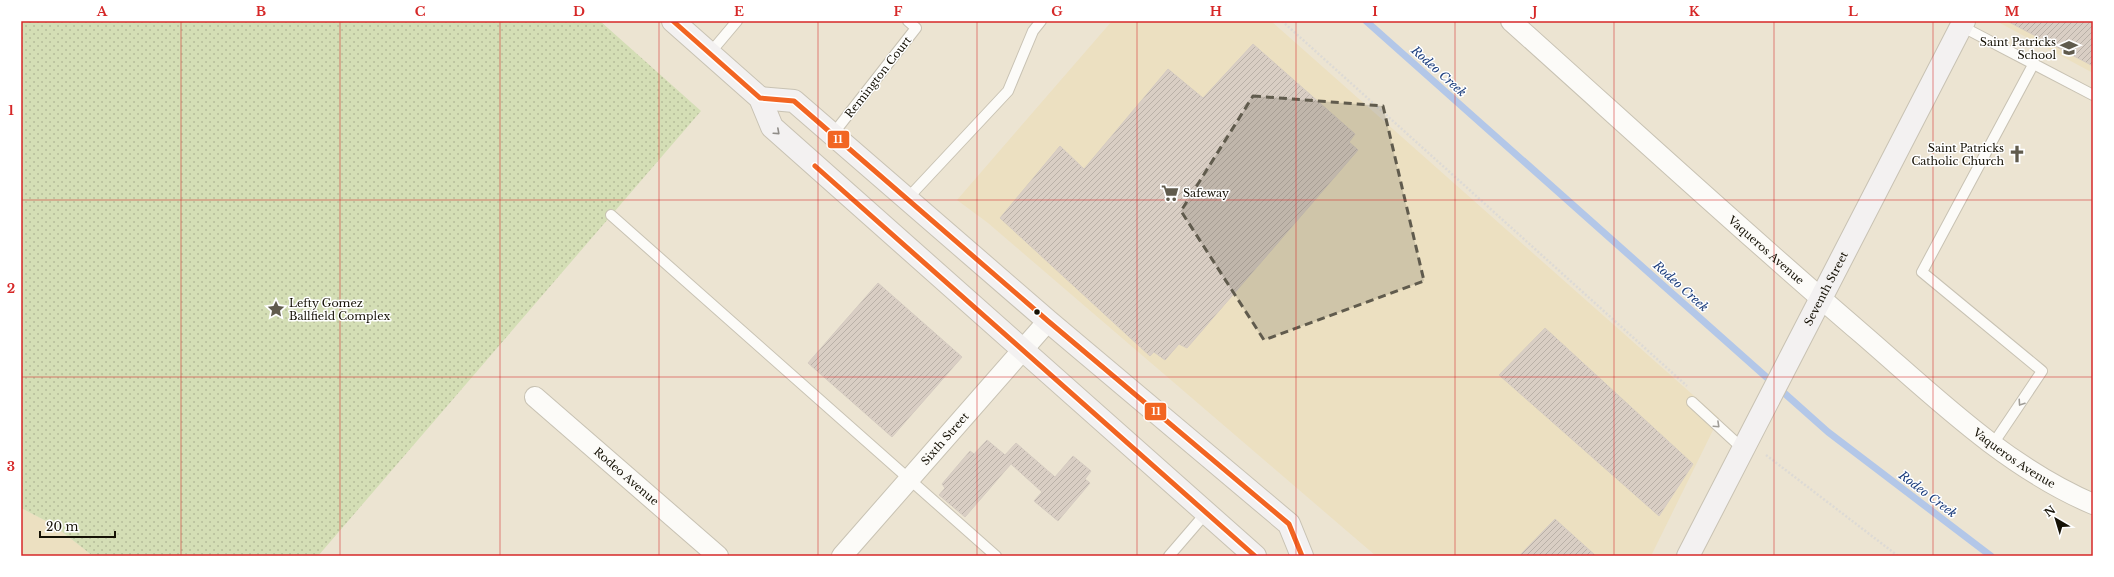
<svg xmlns="http://www.w3.org/2000/svg" width="2114" height="577" font-family="'Libre Baskerville',serif">
<style>
.built{fill:#ece0c1}
.park{fill:url(#park-dots)}
.lines{fill:none;stroke-linecap:round;stroke-linejoin:round}
.stream{stroke:#b3c7e8;stroke-width:7}
.building{fill:url(#building-hatch);stroke:#d5cbc1}
.lane-casing{stroke:#c8c2b3;stroke-width:12}
.street-casing{stroke:#c8c2b3;stroke-width:22}
.secondary-casing{stroke:#c8c2b3;stroke-width:24}
.path{stroke:#dddad5;stroke-width:2.5;stroke-dasharray:2 2;stroke-linecap:butt}
.lane{stroke:#fcfbf8;stroke-width:10}
.street{stroke:#fcfbf8;stroke-width:20}
.secondary{stroke:#f3f1f1;stroke-width:22}
.bus-1-casing{stroke:#fff;stroke-width:8}
.bus-1{stroke:#f26522;stroke-width:5}
.oneway{stroke:#8f8c87}
.oneway2{stroke:#a09d97}
.marked{fill:#605b4d;fill-opacity:0.2;stroke:#605b4d;stroke-width:3;stroke-dasharray:8 5;stroke-linejoin:round}
.grid{fill:none;stroke:#d62828;stroke-width:1;stroke-opacity:0.55}
.bus-dot{fill:#151105;stroke:#fff;stroke-width:1.5}
.labels{text-anchor:middle;dominant-baseline:central;stroke-width:3;stroke-linejoin:round;paint-order:stroke}
.poi-label{font-size:11px;fill:#151105;stroke:#fff;text-anchor:end}
.street-label{font-size:11px;fill:#151105;stroke:#fff}
.water-label{font-size:12px;font-style:italic;fill:#1a3c7c;stroke:#fff}
.line-badge{stroke:#fff;stroke-width:1.5}
.badge-label{font-size:11px;text-anchor:middle;font-weight:bold;fill:#fff}
.neatline{fill:none;stroke:#d62828;stroke-width:1.5}
.grid-label{font-size:13px;text-anchor:middle;font-weight:bold;fill:#d62828}
</style>
<defs>
<pattern id="park-dots" width="8" height="8" patternUnits="userSpaceOnUse"><rect width="8" height="8" fill="#d4deb5"/><path d="M2 2h.1M6 6h.1" fill="none" stroke="#b5bd9a" stroke-width="1.8" stroke-linecap="round"/></pattern>
<pattern id="building-hatch" width="6" height="6" patternUnits="userSpaceOnUse"><rect width="6" height="6" fill="#d9cec4"/><path d="M-1 1l2-2M0 6l6-6M5 7l2-2" fill="none" stroke="#b9b0a7"/></pattern>
</defs>
<rect width="100%" height="100%" fill="#ece4d2"/>
<g class="built">
<path d="M1112,21H1271L1719,418L1651,556H1376L988,223L957,200Z"/>
<path d="M1999,21H2093V73L1998,22Z"/>
<path d="M21,508L52,524L93,556H21Z"/>
</g>
<path class="park" d="M21,21H600L701,111L318,556H93L52,524L21,508Z"/>
<g class="lines">
<path class="stream" d="M1366,21L1828,432L1991,556"/>
</g>
<g class="building">
<path d="M2007,21H2093V66Z"/>
<path d="M1253,44L1355,134L1349,142L1358,150L1187,348L1179,344L1165,360L1154,352L1150,356L1000,218L1060,146L1084,169L1168,69L1203,98Z"/>
<path d="M878,283L962,357L892,437L808,363Z"/>
<path d="M1545,328L1693,464L1659,516L1499,375Z"/>
<path d="M987,440L1005,455L1016,443L1055,477L1073,456L1091,471L1085,479L1090,483L1058,521L1034,501L1042,492L1011,464L965,517L939,495L945,488L942,484L970,451L974,454Z"/>
<path d="M1555,519L1596,556H1519Z"/>
</g>
<g class="lines">
<g class="lane-casing">
<g id="lane">
<path d="M1961,26L2093,95"/>
<path d="M710,53L737,21"/>
<path d="M833,134L916,28L908,21"/>
<path d="M907,199L1008,91L1033,31L1041,21"/>
<path d="M611,215L996,556"/>
<path d="M1692,402L1742,448"/>
<path d="M1993,444L2042,371L1922,272L2034,63"/>
<path d="M1169,556L1206,513"/>
</g>
</g>
<g class="street-casing">
<g id="street">
<path id="s1" d="M1511,21C1627,125 1742,231 1861,333C1933,395 2004,466 2093,504"/>
<path id="s2" d="M535,397L718,556"/>
<path id="s3" d="M842,556L1048,321"/>
</g>
</g>
<g class="secondary-casing">
<g id="secondary">
<path d="M673,21L760,98L772,127L1255,556"/>
<path d="M760,98L794,101L1048,321L1289,524L1302,556"/>
<path id="s4" d="M1688,556L1964,21"/>
</g>
</g>
<g class="path">
<path d="M1282,21L1687,386"/>
<path d="M1766,455L1898,556"/>
</g>
<use href="#lane" class="lane"/>
<use href="#street" class="street"/>
<use href="#secondary" class="secondary"/>
<g class="bus-1-casing">
<g id="bus-1">
<path d="M673,21L760,98L794,101L1048,321L1289,524L1302,556"/>
<path d="M815,166L1255,556"/>
</g>
</g>
<use href="#bus-1" class="bus-1"/>
</g>
<defs><path id="oneway-chevron" d="M-2-3.5L2.5 0L-2 3.5" fill="none" stroke-width="1.6" stroke-linecap="round" stroke-linejoin="round"/></defs>
<use class="oneway" href="#oneway-chevron" transform="translate(777 132) rotate(42)"/>
<g class="oneway2">
<use href="#oneway-chevron" transform="translate(2021 403) rotate(124)"/>
<use href="#oneway-chevron" transform="translate(1717 425) rotate(43)"/>
</g>
<path class="marked" d="M1253,96L1383,106L1424,281L1264,340L1181,211Z"/>
<path class="grid" d="M181,21V556M340,21V556M500,21V556M659,21V556M818,21V556M977,21V556M1137,21V556M1296,21V556M1455,21V556M1614,21V556M1774,21V556M1933,21V556M21,200H2093M21,377H2093"/>
<defs>
<g id="school-bare" transform="scale(1.38)"><path d="M0-5L7-2L0 1L-7-2ZM-4 1L0 2.5L4 1V4Q0 6-4 4Z" fill="#605b4d" stroke="#fff" stroke-width="2.5" paint-order="stroke"/></g>
<g id="church-bare" transform="scale(1.38)"><path d="M-1.2-6h2.4v3.5h3.3v2.4h-3.3V6h-2.4V-.1h-3.3v-2.4h3.3Z" fill="#605b4d" stroke="#fff" stroke-width="2.5" paint-order="stroke"/></g>
<g id="supermarket-bare" transform="scale(1.38)"><path d="M-6-5.5h2.5l.6 2H6L4.5 2H-2.5L-4.4-4H-6ZM-1.5 3.2a1.3 1.3 0 1 0 .1 0ZM3 3.2a1.3 1.3 0 1 0 .1 0Z" fill="#605b4d" stroke="#fff" stroke-width="2.5" paint-order="stroke"/></g>
<g id="sight-bare" transform="scale(1.38)"><path d="M0-6L1.8-2.2L6-1.7L2.9 1.2L3.7 5.4L0 3.3L-3.7 5.4L-2.9 1.2L-6-1.7L-1.8-2.2Z" fill="#605b4d" stroke="#fff" stroke-width="2.5" paint-order="stroke"/></g>
</defs>
<g fill-rule="evenodd">
<use href="#school-bare" x="2069" y="48"/>
<use href="#church-bare" x="2017" y="154"/>
<use href="#supermarket-bare" x="1170" y="193"/>
<use href="#sight-bare" x="276" y="309"/>
</g>
<circle class="bus-dot" cx="1037" cy="312" r="3.5"/>
<g class="labels">
<g class="poi-label">
<text x="2056" y="42">Saint Patricks<tspan x="2056" dy="13">School</tspan></text>
<text x="2004" y="148">Saint Patricks<tspan x="2004" dy="13">Catholic Church</tspan></text>
<text x="1183" y="193" text-anchor="start">Safeway</text>
<text x="289" y="303" text-anchor="start">Lefty Gomez<tspan x="289" dy="13">Ballfield Complex</tspan></text>
</g>
<g class="street-label">
<text transform="translate(878 77) rotate(-52)">Remington Court</text>
<text stroke="none"><textPath href="#s1" startOffset="343">Vaqueros Avenue</textPath></text>
<text stroke="none"><textPath href="#s4" startOffset="301">Seventh Street</textPath></text>
<text stroke="none"><textPath href="#s3" startOffset="156">Sixth Street</textPath></text>
<text stroke="none"><textPath href="#s1" startOffset="667">Vaqueros Avenue</textPath></text>
<text stroke="none"><textPath href="#s2" startOffset="121">Rodeo Avenue</textPath></text>
</g>
<g class="water-label">
<text transform="translate(1439 71) rotate(42)">Rodeo Creek</text>
<text transform="translate(1681 286) rotate(42)">Rodeo Creek</text>
<text transform="translate(1928 494) rotate(37)">Rodeo Creek</text>
</g>
</g>
<g class="line-badge">
<rect x="827" y="130" width="23" height="19" rx="4" fill="#f26522"/>
<rect x="1144" y="402" width="23" height="19" rx="4" fill="#f26522"/>
</g>
<g class="badge-label">
<text x="838" y="143">11</text>
<text x="1156" y="415">11</text>
</g>
<rect width="2114" height="577" fill="none" stroke="#ffffff" stroke-width="44"/>
<g transform="translate(2056 519) rotate(322)" stroke="#ffffff" stroke-width="3" paint-order="stroke">
<path d="M0-3L7 15L0 10L-7 15Z" fill="#151105"/>
<text y="-6" font-size="11" font-weight="bold" text-anchor="middle" fill="#151105">N</text>
</g>
<path d="M40 531v6h75v-6" fill="none" stroke="#151105" stroke-width="2"/>
<text x="46" y="531" font-size="12" fill="#151105" stroke="#ffffff" stroke-width="3" paint-order="stroke">20 m</text>
<rect x="22" y="22" width="2070" height="533" class="neatline"/>
<g class="grid-label">
<text x="102" y="16">A</text>
<text x="261" y="16">B</text>
<text x="420" y="16">C</text>
<text x="579" y="16">D</text>
<text x="739" y="16">E</text>
<text x="898" y="16">F</text>
<text x="1057" y="16">G</text>
<text x="1216" y="16">H</text>
<text x="1375" y="16">I</text>
<text x="1535" y="16">J</text>
<text x="1694" y="16">K</text>
<text x="1853" y="16">L</text>
<text x="2012" y="16">M</text>
<text x="11" y="115">1</text>
<text x="11" y="293">2</text>
<text x="11" y="471">3</text>
</g>
</svg>
